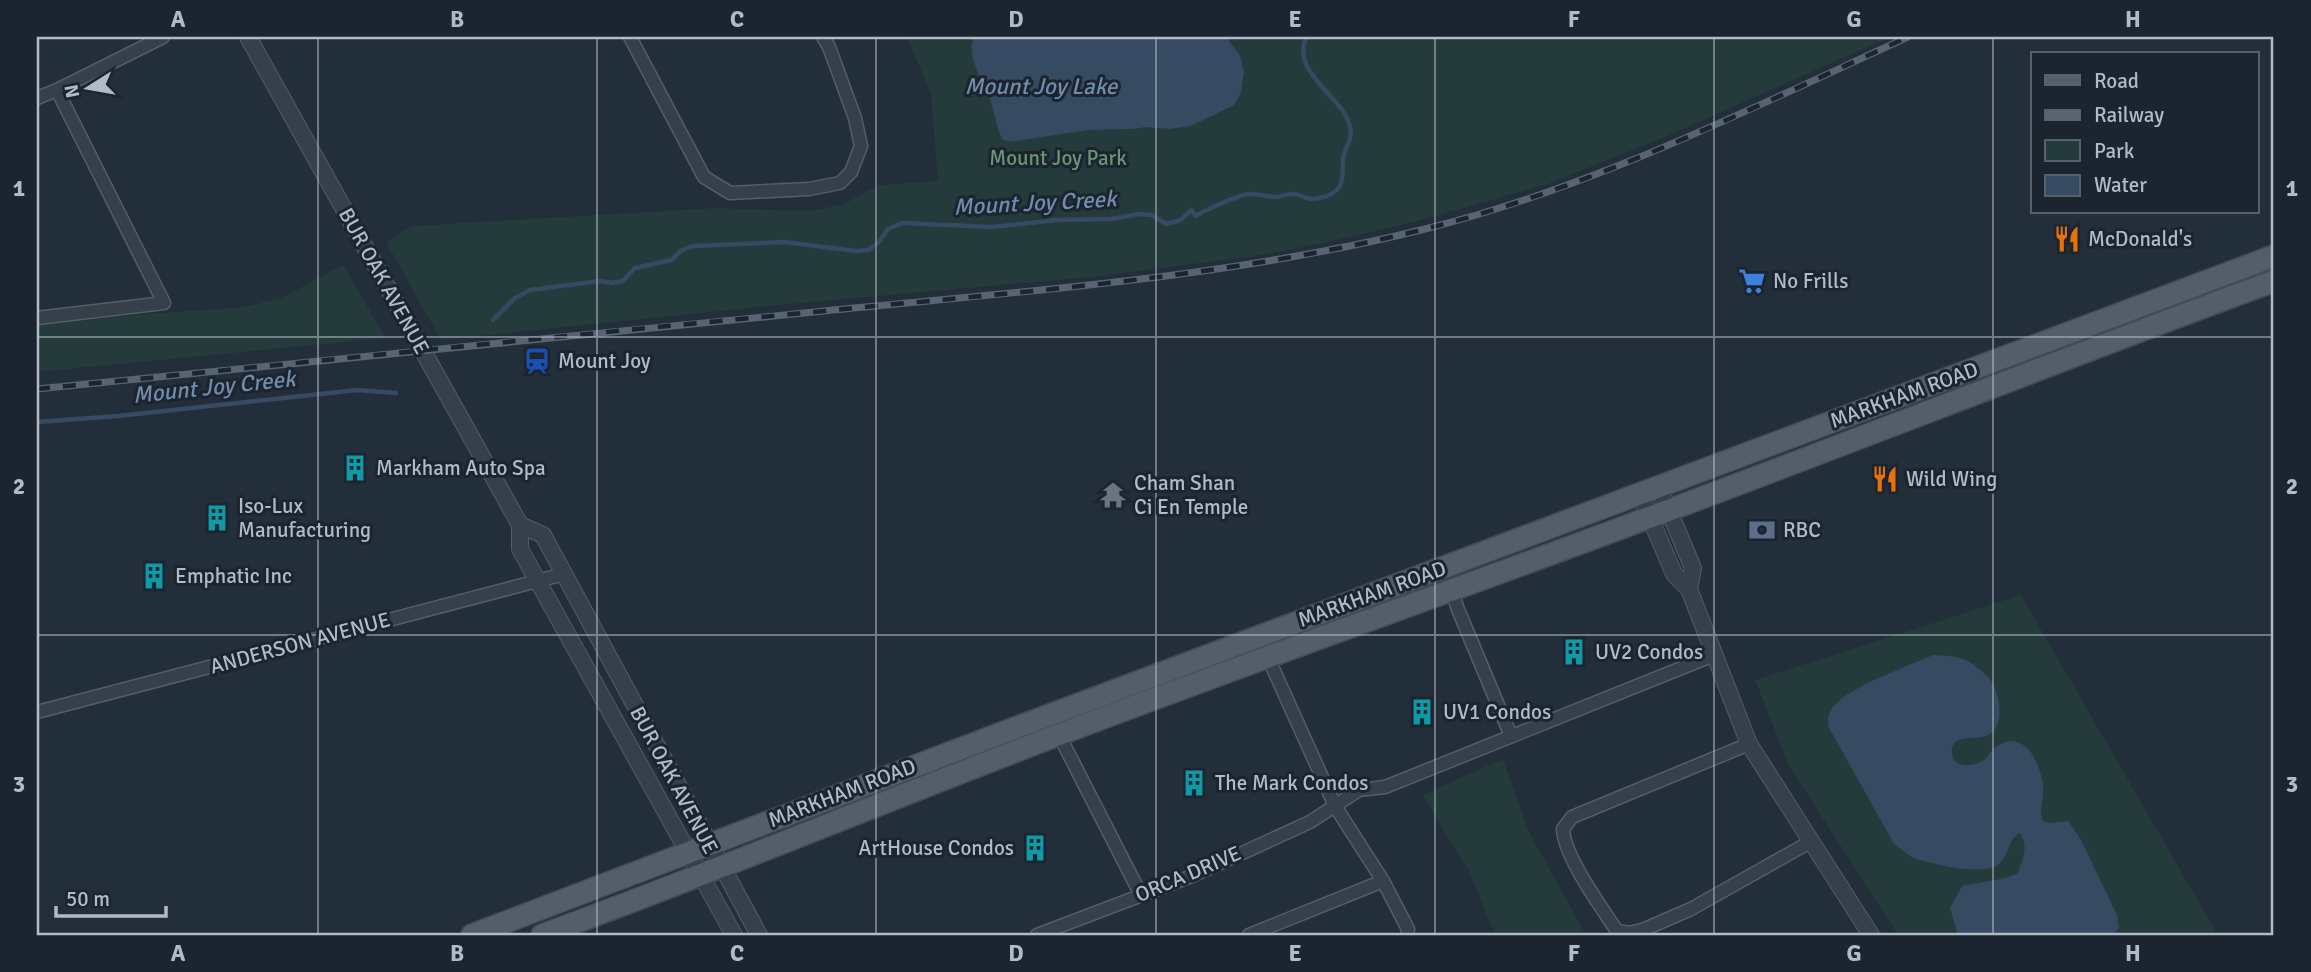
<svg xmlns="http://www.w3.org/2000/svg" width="2311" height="972" font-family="Signika,sans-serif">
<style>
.green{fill:#243a3b}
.water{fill:#364a61}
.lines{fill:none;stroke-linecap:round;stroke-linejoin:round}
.stream{stroke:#364a61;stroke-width:4.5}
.minor-casing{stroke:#545d68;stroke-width:15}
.tertiary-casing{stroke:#545d68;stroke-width:18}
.primary-casing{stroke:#424b56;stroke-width:24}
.minor{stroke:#363f4a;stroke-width:12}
.tertiary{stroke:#363f4a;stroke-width:16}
.primary{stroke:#545e6b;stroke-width:21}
.rail-casing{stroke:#586472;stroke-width:7}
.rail{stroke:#1b242f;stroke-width:4.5;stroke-dasharray:13;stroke-linecap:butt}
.grid{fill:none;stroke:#b1bac6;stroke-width:2;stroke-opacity:0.55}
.labels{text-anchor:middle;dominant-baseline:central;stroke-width:6;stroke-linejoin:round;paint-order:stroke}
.park-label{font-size:21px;fill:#689771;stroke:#1b242f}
.poi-label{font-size:21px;fill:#b1bac6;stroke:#1b242f;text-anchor:start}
.street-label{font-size:21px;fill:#b1bac6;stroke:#1b242f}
.water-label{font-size:23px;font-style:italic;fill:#718caa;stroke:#1b242f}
.neatline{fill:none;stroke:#b1bac6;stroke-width:2.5}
.grid-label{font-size:23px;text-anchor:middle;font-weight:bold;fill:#b1bac6}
</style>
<rect width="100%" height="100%" fill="#222e3a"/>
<g class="green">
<path d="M907,37H1890L1665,137L1548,184L1418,221L1324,243L1263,255L1092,277L779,305L441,340L386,242L412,226L715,208L810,211L844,204L879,185L938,181L931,94Z"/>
<path d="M343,265L386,338L37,372V325L145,314L245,307L281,298Z"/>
<path d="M2021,595L2218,935H1898L1789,766L1755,680Z"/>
<path d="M1503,759L1528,830L1586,935H1495L1469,871L1422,795Z"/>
</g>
<g class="water">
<path d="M974,37H1226L1240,55L1244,72L1241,93L1234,105L1191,126L1170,129L1146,127L1132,129L1088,130L1010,142L1003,140C996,127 995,115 991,102C985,83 965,57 974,37Z"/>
<path d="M1933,655C1951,656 1964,656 1978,668C1981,671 1987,675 1990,679C2000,695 2007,727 1986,736C1978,739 1967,737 1959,740C1954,742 1951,747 1952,752C1952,770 1975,767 1985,759C1989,756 1991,750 1996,747C2007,738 2020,740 2029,750C2035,756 2042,775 2043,784C2045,797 2038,809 2043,821L2049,823L2068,821L2080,838L2117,915L2119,928L2113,935H1958L1950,908L1962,886L2006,878L2018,873C2023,858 2029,847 2020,833C2008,838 2009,856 1999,864C1984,877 1929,864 1912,857C1906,854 1900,848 1894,844L1828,726C1828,721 1828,714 1831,710C1842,689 1909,666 1933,655Z"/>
</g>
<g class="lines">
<g class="stream">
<path d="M493,320L515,298L530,290L600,281L613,283L623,281L635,268L671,260L682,250L693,246L784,242L856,251L868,250L878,243L888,229L902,223L993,227L1056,220L1110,219L1140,214L1152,215L1166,224L1181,220L1191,210L1196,216C1202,211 1242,194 1249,194C1258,193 1267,197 1276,197C1281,197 1286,194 1292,194C1297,193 1302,197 1307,198C1316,201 1335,195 1340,186C1345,176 1341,165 1344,154C1346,148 1350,141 1351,134C1351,98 1290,78 1306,37"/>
<path d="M37,422L118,416L357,390L396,393"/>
</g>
<g class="minor-casing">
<g id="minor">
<path d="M630,37L704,177L730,193L809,189L840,183L851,172L861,146L855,118L829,47L823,37"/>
<path d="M37,98L57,90L163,37"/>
<path d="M37,318L164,303L57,90"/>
<path d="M1452,588L1457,607L1511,736"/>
<path d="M1266,653L1335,806L1383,881L1408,929L1407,935"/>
<path d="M37,712L564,574"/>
<path d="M1059,735L1141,895"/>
<path d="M1749,744L1572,817L1563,829C1564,856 1601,907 1617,931L1630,933L1645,929L1691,909L1810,842"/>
<path d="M1037,935L1192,876L1310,822L1359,790L1385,787L1714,655"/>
<path d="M1249,935L1383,881"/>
</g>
</g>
<g class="tertiary-casing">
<g id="tertiary">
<path d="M248,37L520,525V549L734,935"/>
<path d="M1659,487L1693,568L1689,589"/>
<path d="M1640,494L1674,574L1689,589L1749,744L1871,935"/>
<path d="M520,525L543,535L759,935"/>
</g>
</g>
<g class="primary-casing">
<g id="primary">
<path d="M472,935L1023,725L2274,256"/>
<path d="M542,935C720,870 894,797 1071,730C1263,657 1456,590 1648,518C1857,440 2065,358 2274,281"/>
</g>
</g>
<use href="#minor" class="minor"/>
<use href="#tertiary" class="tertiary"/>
<use href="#primary" class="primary"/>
<g class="rail-casing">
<path id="rail" d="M37,389C299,363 561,336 824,311C1025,291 1228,278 1425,229C1594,187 1750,109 1908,37"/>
</g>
<use href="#rail" class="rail"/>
</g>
<path class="grid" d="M318,37V935M597,37V935M876,37V935M1156,37V935M1435,37V935M1714,37V935M1993,37V935M37,337H2274M37,635H2274"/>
<defs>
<g id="restaurant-bare" transform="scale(2.1)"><path d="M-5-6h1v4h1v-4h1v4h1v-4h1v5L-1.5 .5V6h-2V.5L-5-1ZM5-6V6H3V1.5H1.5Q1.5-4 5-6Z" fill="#e8710a" stroke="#1b242f" stroke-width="2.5" paint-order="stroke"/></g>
<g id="supermarket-bare" transform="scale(2.1)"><path d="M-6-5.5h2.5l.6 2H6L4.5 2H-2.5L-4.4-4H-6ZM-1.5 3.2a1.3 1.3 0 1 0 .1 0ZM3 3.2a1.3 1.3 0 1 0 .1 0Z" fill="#3f7fe0" stroke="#1b242f" stroke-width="2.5" paint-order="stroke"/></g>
<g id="station-bare" transform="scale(2.1)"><path d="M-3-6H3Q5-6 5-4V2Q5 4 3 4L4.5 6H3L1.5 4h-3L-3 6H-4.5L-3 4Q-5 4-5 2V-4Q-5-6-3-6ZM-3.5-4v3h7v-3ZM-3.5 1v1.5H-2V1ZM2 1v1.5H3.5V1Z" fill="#1a4fb4" stroke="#1b242f" stroke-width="2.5" paint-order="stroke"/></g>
<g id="building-bare" transform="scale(2.1)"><path d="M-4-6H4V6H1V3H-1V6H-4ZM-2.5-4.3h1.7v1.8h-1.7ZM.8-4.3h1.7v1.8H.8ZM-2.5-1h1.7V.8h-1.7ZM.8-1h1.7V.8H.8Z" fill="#0f9aa8" stroke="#1b242f" stroke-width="2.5" paint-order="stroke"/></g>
<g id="temple-bare" transform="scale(2.1)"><path d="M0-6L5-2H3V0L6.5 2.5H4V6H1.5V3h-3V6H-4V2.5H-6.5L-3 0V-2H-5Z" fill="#6b7280" stroke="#1b242f" stroke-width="2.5" paint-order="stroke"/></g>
<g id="bank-bare" transform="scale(2.1)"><path d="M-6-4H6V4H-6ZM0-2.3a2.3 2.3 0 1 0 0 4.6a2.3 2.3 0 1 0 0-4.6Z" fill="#5c6f8a" stroke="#1b242f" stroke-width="2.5" paint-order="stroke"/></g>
</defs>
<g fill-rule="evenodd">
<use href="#restaurant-bare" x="2067" y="239"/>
<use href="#supermarket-bare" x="1752" y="281"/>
<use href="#station-bare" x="537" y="361"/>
<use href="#building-bare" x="355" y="468"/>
<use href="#restaurant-bare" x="1885" y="479"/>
<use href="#temple-bare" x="1113" y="495"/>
<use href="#building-bare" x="217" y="518"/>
<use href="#bank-bare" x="1762" y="530"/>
<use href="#building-bare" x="154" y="576"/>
<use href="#building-bare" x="1574" y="652"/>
<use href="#building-bare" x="1422" y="712"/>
<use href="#building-bare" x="1194" y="783"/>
<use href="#building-bare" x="1035" y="848"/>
</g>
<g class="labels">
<g class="park-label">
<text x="1058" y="158">Mount Joy Park</text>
</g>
<g class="poi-label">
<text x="2088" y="239">McDonald's</text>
<text x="1773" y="281">No Frills</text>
<text x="558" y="361">Mount Joy</text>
<text x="376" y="468">Markham Auto Spa</text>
<text x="1906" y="479">Wild Wing</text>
<text x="1134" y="483">Cham Shan<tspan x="1134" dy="24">Ci En Temple</tspan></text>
<text x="238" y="506">Iso-Lux<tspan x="238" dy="24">Manufacturing</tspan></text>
<text x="1783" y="530">RBC</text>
<text x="175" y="576">Emphatic Inc</text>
<text x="1595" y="652">UV2 Condos</text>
<text x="1443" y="712">UV1 Condos</text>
<text x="1215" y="783">The Mark Condos</text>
<text x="1014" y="848" text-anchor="end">ArtHouse Condos</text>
</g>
<g class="street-label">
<text transform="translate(384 281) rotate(61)">BUR OAK AVENUE</text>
<text transform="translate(1904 395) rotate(-20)">MARKHAM ROAD</text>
<text transform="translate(1372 594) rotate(-20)">MARKHAM ROAD</text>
<text transform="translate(300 643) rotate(-15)">ANDERSON AVENUE</text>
<text transform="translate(674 780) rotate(62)">BUR OAK AVENUE</text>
<text transform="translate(842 793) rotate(-21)">MARKHAM ROAD</text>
<text transform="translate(1188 874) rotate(-23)">ORCA DRIVE</text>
</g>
<g class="water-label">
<text x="1041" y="86">Mount Joy Lake</text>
<text transform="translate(1035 203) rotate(-3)">Mount Joy Creek</text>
<text transform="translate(214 387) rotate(-6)">Mount Joy Creek</text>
</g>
</g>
<rect width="2311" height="972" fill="none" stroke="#1b242f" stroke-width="77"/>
<rect x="2031" y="52" width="228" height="161" fill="#1b242f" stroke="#57606b" stroke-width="2"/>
<rect x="2045" y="75" width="35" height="10" fill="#545e6b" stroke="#57606b" stroke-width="2"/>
<text x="2094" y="88" font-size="21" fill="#b1bac6">Road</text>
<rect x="2045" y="110" width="35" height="10" fill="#586472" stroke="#57606b" stroke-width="2"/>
<text x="2094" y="122" font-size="21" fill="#b1bac6">Railway</text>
<rect x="2045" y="140" width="35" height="21" fill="#243a3b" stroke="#57606b" stroke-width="2"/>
<text x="2094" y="158" font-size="21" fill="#b1bac6">Park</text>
<rect x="2045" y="175" width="35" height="21" fill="#364a61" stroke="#57606b" stroke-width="2"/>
<text x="2094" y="192" font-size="21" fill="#b1bac6">Water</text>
<g transform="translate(88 88) rotate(259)" stroke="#1b242f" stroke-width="5" paint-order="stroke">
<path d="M0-5L12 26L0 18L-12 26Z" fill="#b1bac6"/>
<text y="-10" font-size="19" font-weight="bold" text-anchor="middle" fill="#b1bac6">N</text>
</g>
<path d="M56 906v10h110v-10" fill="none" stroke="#b1bac6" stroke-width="3.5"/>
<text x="66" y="906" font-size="21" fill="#b1bac6" stroke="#1b242f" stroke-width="5" paint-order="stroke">50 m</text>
<rect x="38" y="38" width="2234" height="896" class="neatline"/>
<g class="grid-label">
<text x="178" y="27">A</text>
<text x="457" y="27">B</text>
<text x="737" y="27">C</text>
<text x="1016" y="27">D</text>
<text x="1295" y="27">E</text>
<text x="1574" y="27">F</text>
<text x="1854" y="27">G</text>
<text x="2133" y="27">H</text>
<text x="19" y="196">1</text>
<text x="2292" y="196">1</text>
<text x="19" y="494">2</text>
<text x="2292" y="494">2</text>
<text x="19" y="792">3</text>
<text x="2292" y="792">3</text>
<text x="178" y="961">A</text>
<text x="457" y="961">B</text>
<text x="737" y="961">C</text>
<text x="1016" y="961">D</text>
<text x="1295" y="961">E</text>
<text x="1574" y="961">F</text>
<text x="1854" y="961">G</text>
<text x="2133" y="961">H</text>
</g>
</svg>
